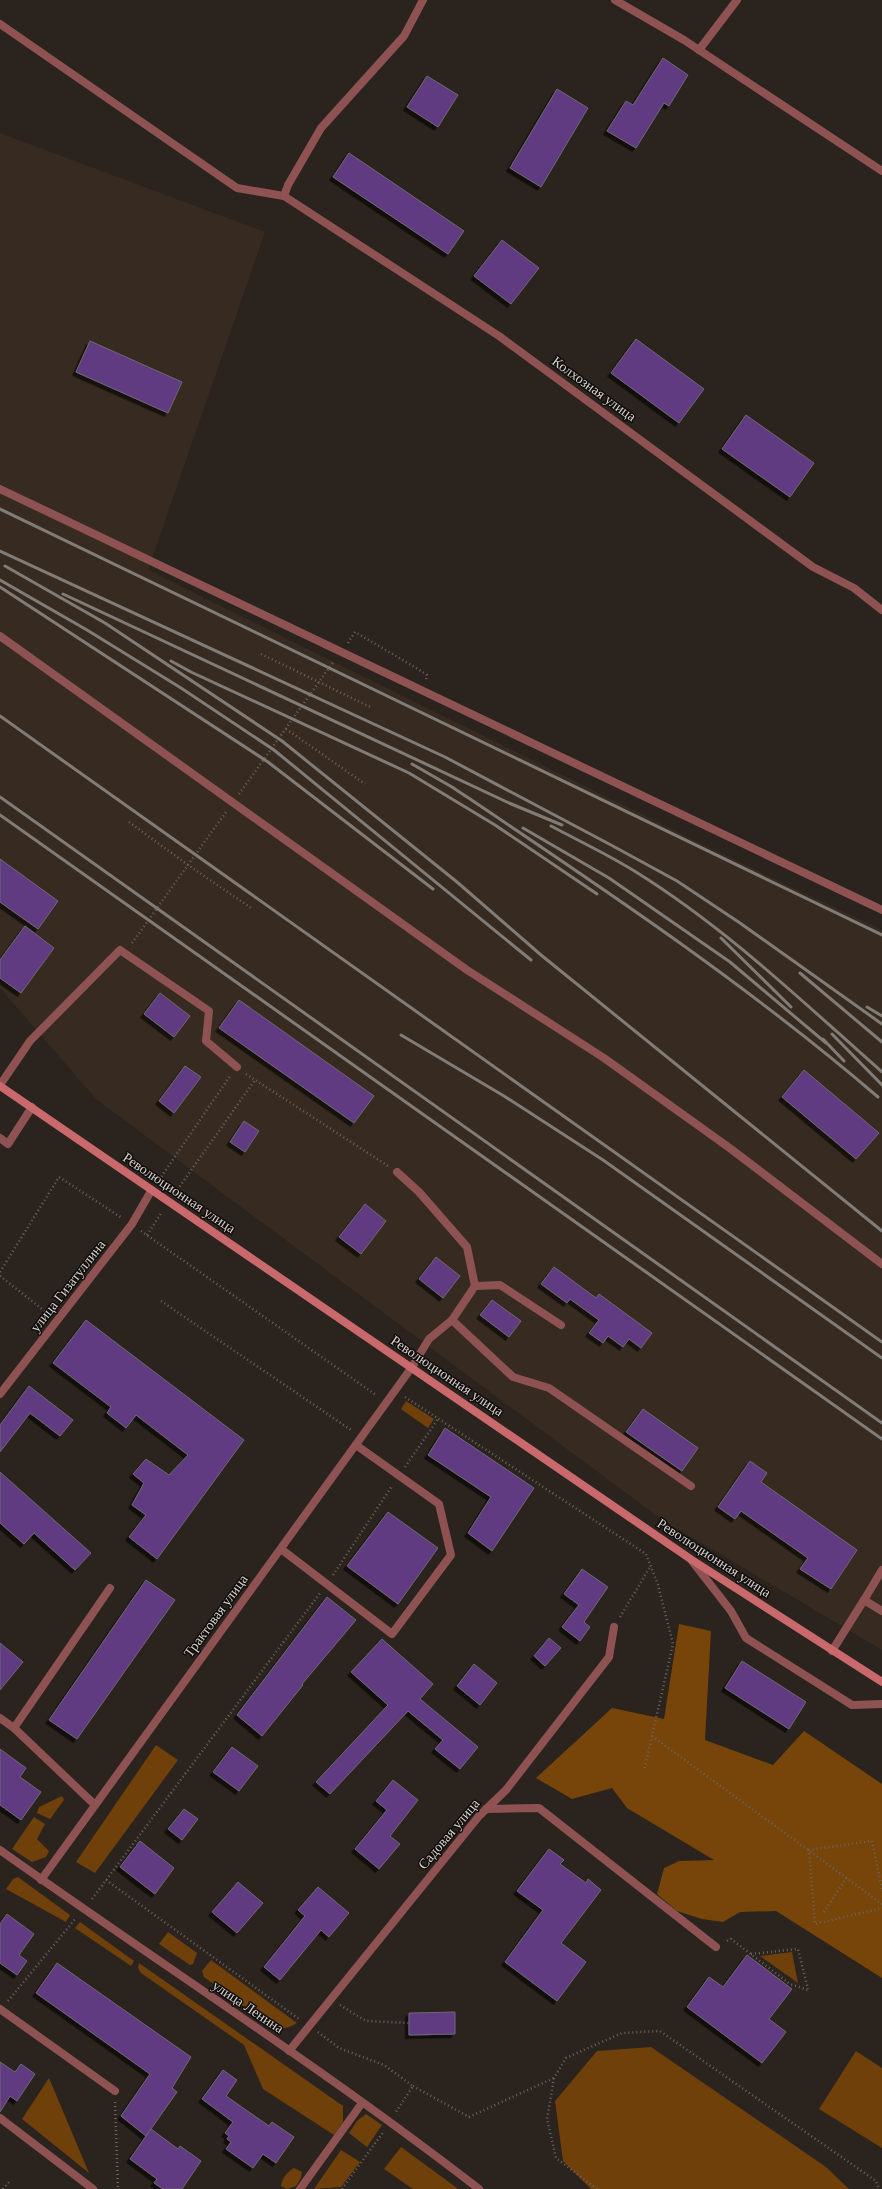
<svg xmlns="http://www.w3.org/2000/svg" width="882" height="2189" font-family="Georgia,serif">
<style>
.built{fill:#372b21}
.green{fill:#6f400a}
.forest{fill:#774409}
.building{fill:#613a82;stroke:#6d6972;filter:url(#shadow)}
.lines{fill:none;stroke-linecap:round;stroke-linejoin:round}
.path{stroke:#6b6560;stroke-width:2.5;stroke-dasharray:1 3;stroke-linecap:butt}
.lane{stroke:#8e5253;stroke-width:8}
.street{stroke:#8e5253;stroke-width:8}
.secondary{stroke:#ca696c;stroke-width:8}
.rail{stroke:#817c77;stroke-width:3}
.labels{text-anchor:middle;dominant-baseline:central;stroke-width:3;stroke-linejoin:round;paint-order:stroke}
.street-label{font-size:14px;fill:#d7d3cf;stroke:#110d0b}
</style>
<defs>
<filter id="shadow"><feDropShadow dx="-3.5" dy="3.5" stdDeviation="0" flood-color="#0009"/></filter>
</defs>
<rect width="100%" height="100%" fill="#2a231e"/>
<path class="built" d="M0,133L265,232L148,570L716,851L882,930V1650L661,1519L96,1099L0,988Z"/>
<g class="green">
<path d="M406,1401L434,1419L428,1428L401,1409Z"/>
<path d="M156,1745L178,1760L95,1873L76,1862Z"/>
<path d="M62,1796L64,1800L50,1819L37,1813L39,1807Z"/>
<path d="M34,1817L45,1824L37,1839L49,1851L46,1857L32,1862L12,1849Z"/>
<path d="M18,1877L70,1915L66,1922L6,1889L13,1879Z"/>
<path d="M80,1922L134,1961L131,1966L75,1928Z"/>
<path d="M168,1932L197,1953L193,1964L190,1965L159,1944Z"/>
<path d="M792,1952L798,1983L760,1956Z"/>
<path d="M211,1960L297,2023C288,2029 280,2030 270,2026L204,1977L202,1971Z"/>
<path d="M139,1963L343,2106V2122L334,2135L263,2089L244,2045L141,1973L138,1968Z"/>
<path d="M651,2047L826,2167L849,2189H591L563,2161L555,2101L597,2051Z"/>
<path d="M856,2051L882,2068V2148L819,2109Z"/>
<path d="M49,2078L89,2173L22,2119Z"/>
<path d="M366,2114L382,2125L367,2147L349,2133L357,2121Z"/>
<path d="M401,2147L457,2188V2189H413L384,2169Z"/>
<path d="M341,2150L360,2162L341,2187L314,2189Z"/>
<path d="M294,2168L302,2172L301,2178L296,2186L287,2189L281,2186C282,2178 287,2172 294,2168Z"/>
</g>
<path class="forest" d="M679,1624L711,1631L705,1740L773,1765L804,1731L882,1784V1978L776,1911L740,1912L723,1922L702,1919L677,1911L657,1894L664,1868L679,1861L714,1860L627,1808L612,1788L572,1799L536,1778L612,1708L664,1719Z"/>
<g class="building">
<path d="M663,58L688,75L669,106L664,103L636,148L607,131L626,101L633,105Z"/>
<path d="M427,76L458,95L438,127L407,107Z"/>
<path d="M557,89L588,108L541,187L510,168Z"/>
<path d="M349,153L464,231L448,254L333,177Z"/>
<path d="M502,240L539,268L511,304L474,276Z"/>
<path d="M636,339L704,389L679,423L611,373Z"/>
<path d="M90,341L182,382L168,413L76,372Z"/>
<path d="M746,415L814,463L790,497L722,449Z"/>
<path d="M0,859L58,901L38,929L0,902Z"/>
<path d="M25,926L54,948L21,993L0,978V960Z"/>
<path d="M160,993L190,1016L174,1037L144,1014Z"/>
<path d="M239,1000L374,1096L354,1123L219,1028Z"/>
<path d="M185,1066L201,1077L174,1113L159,1101Z"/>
<path d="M804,1070L879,1133L856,1159L782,1097Z"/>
<path d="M244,1121L259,1131L245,1152L230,1142Z"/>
<path d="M365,1204L386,1221L361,1254L339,1237Z"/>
<path d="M436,1257L460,1276L443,1298L419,1279Z"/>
<path d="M554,1267L596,1298L599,1294L652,1333L641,1348L629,1339L623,1347L608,1336L603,1343L589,1333L599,1320L570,1299L567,1303L541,1284Z"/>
<path d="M492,1300L521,1321L509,1337L480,1315Z"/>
<path d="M86,1320L244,1440L157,1559L129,1537L146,1515L132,1505L144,1483L133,1474L146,1459L169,1475L188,1455L136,1415L126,1428L107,1413L111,1407L53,1363Z"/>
<path d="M29,1386L73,1420L60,1436L30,1413L0,1452V1425Z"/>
<path d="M643,1409L698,1448L682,1471L626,1432Z"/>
<path d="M445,1428L534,1488L492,1551L468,1533L491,1497L428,1455Z"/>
<path d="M750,1461L767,1473L761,1482L857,1550L831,1589L800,1569L808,1558L741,1511L735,1519L718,1507Z"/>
<path d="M0,1472L91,1553L75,1570L34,1533L24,1544L0,1523Z"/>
<path d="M388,1512L438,1548L398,1604L347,1566Z"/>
<path d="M582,1569L608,1587L584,1622L590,1627L580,1641L562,1627L579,1605L564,1594Z"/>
<path d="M146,1580L175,1600L77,1739L49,1720Z"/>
<path d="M327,1597L356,1620L302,1684L303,1685L262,1736L237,1715Z"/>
<path d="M549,1638L561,1648L545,1666L534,1656Z"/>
<path d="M382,1639L433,1684L420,1699L478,1747L460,1769L435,1749L443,1740L408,1711L330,1794L316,1782L388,1705L351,1672Z"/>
<path d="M0,1643L23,1662L0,1690Z"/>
<path d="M742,1661L806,1702L789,1729L725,1688Z"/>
<path d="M474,1664L497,1683L480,1705L457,1686Z"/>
<path d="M232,1747L258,1766L239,1791L213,1772Z"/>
<path d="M0,1749L26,1768L20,1777L41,1792L21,1820L0,1805Z"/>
<path d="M393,1780L418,1800L390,1836L400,1844L379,1869L355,1849L387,1810L376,1801Z"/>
<path d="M184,1809L198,1819L182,1840L168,1829Z"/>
<path d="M140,1841L174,1868L155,1894L120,1867Z"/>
<path d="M549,1849L564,1860L560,1864L586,1883L588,1879L601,1890L561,1943L586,1962L557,2001L505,1962L543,1910L517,1891Z"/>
<path d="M238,1882L263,1903L237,1933L212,1912Z"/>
<path d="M318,1887L349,1913L329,1937L321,1930L280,1980L264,1967L305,1916L298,1910Z"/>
<path d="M7,1914L34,1934L19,1955L27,1961L17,1975L0,1963V1924Z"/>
<path d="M747,1955L792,1989L769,2019L786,2032L762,2063L687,2007L709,1977L723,1987Z"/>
<path d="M57,1963L191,2057L172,2088L177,2092L146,2136L121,2116L150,2074L36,1993Z"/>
<path d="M455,2012V2034L409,2035V2013Z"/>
<path d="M0,2062L15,2072L21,2064L35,2074L17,2101L10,2096L0,2112Z"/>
<path d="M223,2070L237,2080L226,2096L269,2126L272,2122L294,2137L276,2163L263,2154L253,2168L226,2149L231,2142L227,2139L229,2136L225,2133L233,2122L202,2099Z"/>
<path d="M151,2129L178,2149L180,2146L201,2161L182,2189H163L154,2183L157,2179L130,2159Z"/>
</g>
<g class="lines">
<g class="path">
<path d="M348,643L355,632L418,669L427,675L426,679"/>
<path d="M261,654L372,708"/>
<path d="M286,729L365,784"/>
<path d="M239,794L334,661"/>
<path d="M129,822L188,865L251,908"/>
<path d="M132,943L226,812"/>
<path d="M246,1074L388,1166"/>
<path d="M159,1180L230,1076"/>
<path d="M175,1193L255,1080"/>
<path d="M141,1231L376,1395"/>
<path d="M147,1235L162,1212"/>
<path d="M0,1272L59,1177L122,1218"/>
<path d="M0,1276L47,1313"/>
<path d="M161,1301L351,1430"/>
<path d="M405,1397L646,1554L658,1585L673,1644L644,1771"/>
<path d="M405,1467L438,1419"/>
<path d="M333,1575L392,1486"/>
<path d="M620,1617L650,1567"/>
<path d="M652,1736L882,1904"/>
<path d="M106,1880L299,2019"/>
<path d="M882,1889L872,1841L809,1850L815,1924L882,1908"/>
<path d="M92,1899L320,1593"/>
<path d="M824,1912L847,1877"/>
<path d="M727,1941L731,1939L790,1984L808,1990"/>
<path d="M751,1954L798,1949L808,1989"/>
<path d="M8,2001L76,1918"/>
<path d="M340,2005L366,2021L409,2023"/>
<path d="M318,2032L339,2048L384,2065L413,2086L396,2112"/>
<path d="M413,2086L469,2117L554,2078"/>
<path d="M115,2102L118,2189"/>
<path d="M3,2189L10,2181"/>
<path d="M342,2189L384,2131"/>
<path d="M597,2189L556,2158L547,2119L554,2078L566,2058L622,2033L660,2031L876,2181L879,2189"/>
</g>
<g class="lane">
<path d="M0,24L237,188L284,196"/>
<path d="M0,489L882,910"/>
<path d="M0,636L467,970L604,1058L731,1149L882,1264"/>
<path d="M0,1085L30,1041L120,950L209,1011L206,1041L237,1067"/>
<path d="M0,1138L8,1144L32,1107"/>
<path d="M397,1172L419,1192L467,1247L475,1286"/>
<path d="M452,1320L513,1377L549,1388L691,1486"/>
<path d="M412,1367L429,1339L452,1320L475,1286L500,1285L561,1325"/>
<path d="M281,1549L392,1634L451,1555L439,1504L356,1445"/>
<path d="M692,1561L731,1611L746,1638L852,1705L882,1704"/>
<path d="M864,1600L882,1570"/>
<path d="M832,1651L864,1600L882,1611"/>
<path d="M0,2009L115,2091"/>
<path d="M0,2118L93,2189"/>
<path d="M300,2189L362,2103"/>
</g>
<g class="street">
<path d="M423,0L404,36L321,128L288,185L284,196L499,336L813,567L854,588L882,610"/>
<path d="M615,0L684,40L882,171"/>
<path d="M699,50L737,0"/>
<path d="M0,1394L132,1224L151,1191"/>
<path d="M0,1718L14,1728L95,1805"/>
<path d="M14,1728L110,1588"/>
<path d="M486,1809L539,1808L716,1947"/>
<path d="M0,1850C159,1963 324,2069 479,2189"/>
<path d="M41,1880L412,1367"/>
<path d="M289,2051L479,1816L506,1790L609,1657L614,1627"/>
</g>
<path class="secondary" d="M0,1086L692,1560L882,1682"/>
<g class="rail">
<path d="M0,509L882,935"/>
<path d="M0,551L445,757L611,845L677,881L740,923L882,1024"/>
<path d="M5,566L105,623L282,741L457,882L541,955L882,1231"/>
<path d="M0,580L87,630L181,688L274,750L531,960"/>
<path d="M0,587L268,762L433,889"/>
<path d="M63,594L509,803L562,825"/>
<path d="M171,661L191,672L409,773L495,825L597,894"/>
<path d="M0,716L882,1342"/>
<path d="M412,764L452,787C598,885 744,982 878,1097"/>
<path d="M0,797L882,1423"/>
<path d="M0,815L882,1439"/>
<path d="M551,826C579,841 609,855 636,872C726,928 803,1002 882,1072"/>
<path d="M523,828L609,878L730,962L826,1043"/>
<path d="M721,938L791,1007"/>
<path d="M800,973L882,1042"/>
<path d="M867,1007L882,1016"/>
<path d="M832,1034L882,1085"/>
<path d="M401,1035L504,1096L603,1160L882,1358"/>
<path d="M823,1039L844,1061"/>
</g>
</g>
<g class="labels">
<g class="street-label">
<text transform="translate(594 389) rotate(36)">Колхозная улица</text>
<text transform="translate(179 1193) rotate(34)">Революционная улица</text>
<text transform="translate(68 1286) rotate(-52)">улица Гизатуллина</text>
<text transform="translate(447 1376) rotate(34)">Революционная улица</text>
<text transform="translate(714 1558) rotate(33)">Революционная улица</text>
<text transform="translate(216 1616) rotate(-54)">Трактовая улица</text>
<text transform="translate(449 1834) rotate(-50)">Садовая улица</text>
<text transform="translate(248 2007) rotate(34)">улица Ленина</text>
</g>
</g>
</svg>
